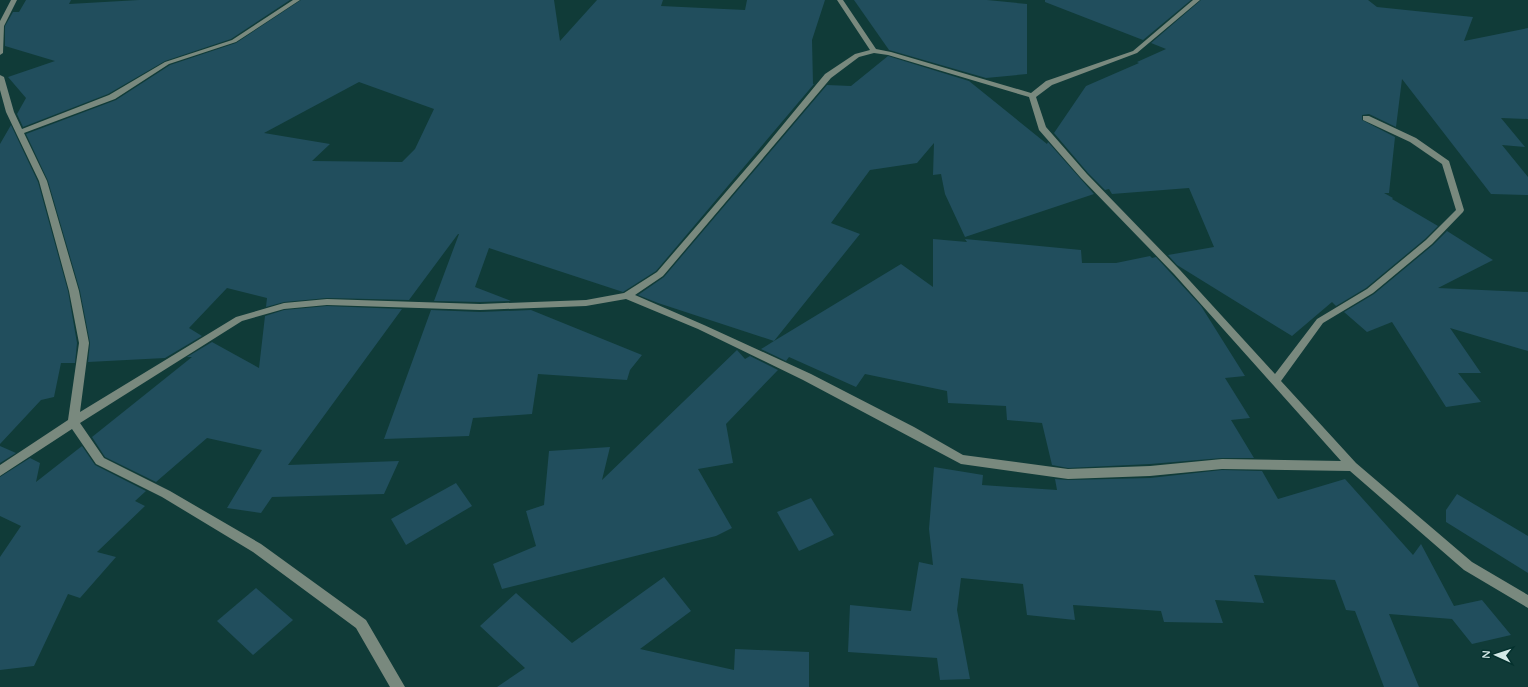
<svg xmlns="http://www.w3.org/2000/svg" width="1528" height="687" font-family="Quicksand,sans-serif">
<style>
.building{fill:#214e5d;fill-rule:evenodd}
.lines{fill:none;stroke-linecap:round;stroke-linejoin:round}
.minor{fill:#79897e;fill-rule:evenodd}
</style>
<rect width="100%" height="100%" fill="#103b38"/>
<g class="building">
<path d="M26,0H71L69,4L139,0H290L231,39L165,61L108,94L23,127L17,114L26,98L8,77L55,61L5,46V26L13,12H19Z"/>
<path d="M301,0H554L560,41L597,0H663L661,6L745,10L747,0H825L812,40L813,84H814L656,271L623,292L489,248L475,287L511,301L480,302L434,301L459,234H458L409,300L327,298L284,302L266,307L267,298L227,288L189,328L202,336L165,358L88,362L90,343L80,291L48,181L26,134L116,100L170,65L236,43ZM359,82L434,109L415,149L402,162L312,161L330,144L264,133Z"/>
<path d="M854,0H987L1027,4V74L986,78L889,50Z"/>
<path d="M1045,0H1191L1143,40L1045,2Z"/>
<path d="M1201,0H1368L1377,7L1473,17L1464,41L1528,28V119L1501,118L1525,147L1502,145L1528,177V195L1491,194L1402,79L1396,127L1369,114L1362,115V120L1395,137L1389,193H1384L1393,198L1392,199L1438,226L1425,239L1366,288L1336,306L1332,302L1292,336L1177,265L1168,255L1214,247L1189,188L1112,194L1109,189L1105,190L1088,173L1054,133L1086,86L1139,63L1137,62L1166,49L1151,43Z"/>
<path d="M888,56L969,81L1047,144L1048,142L1094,194L965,237L945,194L941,174L933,175L934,143L917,163L870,170L831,223L860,234L774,341L901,264L933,287V239L967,242L965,239L1081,250L1082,263H1116L1150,256L1152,258L1156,257L1201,306L1245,376L1225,378L1250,418L1231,420L1254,458H1222L1150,464L1068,468L1052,465L1042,423L1007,420L1006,406L948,403L947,391L865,374L856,387L789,357L786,361L761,349L774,341L658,303L638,295L664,277L827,85L851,86Z"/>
<path d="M11,125L38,182L68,291L77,343L75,363H61L54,397L41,400L0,444V144Z"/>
<path d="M1447,231L1493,260L1438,288L1528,292V351L1450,328L1481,373H1458L1481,402L1446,407L1392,322L1367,332L1344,312L1374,294L1433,245Z"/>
<path d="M327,306L402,309L288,465L399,461L384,494L272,497L261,513L227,508L262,450L207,438L156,482L105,457L92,437L192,357H187L212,342L259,368L265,316L284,310Z"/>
<path d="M431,310L480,312L531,310L642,355L630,370L627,380L538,374L532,414L473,418L469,436L384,439Z"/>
<path d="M737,350L745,359L750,356L778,370L726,424L733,463L698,469L732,528L716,536L502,589L493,564L536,546L526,511L544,505L549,451L610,447L602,480Z"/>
<path d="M0,446L16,453L0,463Z"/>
<path d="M82,446L95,465L146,491L135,501L145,506L97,552L116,557L80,598L68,594L34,666L0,670V557L21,526L0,516V477L30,458L40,463L36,482Z"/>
<path d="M934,467L983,475L982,485L1057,490L1055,479L1068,480L1150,478L1222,470L1262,471L1278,499L1345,479L1413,555L1421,544L1454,606L1482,600L1511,635L1472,644L1452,619L1389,614L1419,687H1384L1355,611L1346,610L1335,580L1254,575L1264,603L1215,600L1223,623L1164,622L1161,611L1073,605L1075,620L1027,615L1023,584L961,578L957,610L970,679L940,680L937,658L848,652L850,605L911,611L919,562L933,565L929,529Z"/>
<path d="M456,483L472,506L406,545L391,519Z"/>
<path d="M1457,494L1528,536V573L1446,522V510Z"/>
<path d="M811,498L834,535L799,551L777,512Z"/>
<path d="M664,577L691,611L640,649L734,670L735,649L809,652V687H497L525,668L480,626L516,593L572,643Z"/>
<path d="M256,588L293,620L253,655L217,621Z"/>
</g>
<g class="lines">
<g class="minor">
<path d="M11,0H17L4,26L3,53L0,55V21Z"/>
<path d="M293,0H300L236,42L169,64L115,99L24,133L47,181L79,291L89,343L80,412L236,317L284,303L327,299L480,304L586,300L624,293L657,272L763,149L825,74L855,54L870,50L837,0H843L876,49L891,52L1031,93L1046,81L1133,51L1193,0H1200L1137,53L1052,85L1036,97L1046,127L1087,174L1180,270L1275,374L1317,319L1367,289L1426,240L1456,210L1442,164L1410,142L1363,120V116H1369L1416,138L1449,161L1464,210L1463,212L1432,244L1373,293L1323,323L1281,381L1356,463L1472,562L1528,595V608L1464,570L1350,471L1222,469L1150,476L1068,479L961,464L803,380L698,329L626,299L586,306L480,310L327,305L284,309L242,321L80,423L104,458L170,491L261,544L366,620L405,687H390L356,628L253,552L162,497L96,464L72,429L0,476V465L68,420L79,343L69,291L39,181L6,112L0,90V75L4,77L14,112L22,129L109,95L165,62L232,40ZM874,53L888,55L1029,97L1039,130L1081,178L1174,274L1341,461L1222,459L1150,466L1068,469L963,455L914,427L811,374L704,325L635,295L663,276L831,78L859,57Z"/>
</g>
</g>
<g transform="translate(1496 655) rotate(273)" stroke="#04312e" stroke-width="3" paint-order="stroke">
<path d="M0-3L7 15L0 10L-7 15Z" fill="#d3e9e7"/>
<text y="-6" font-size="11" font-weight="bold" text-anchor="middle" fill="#d3e9e7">N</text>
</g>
</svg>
